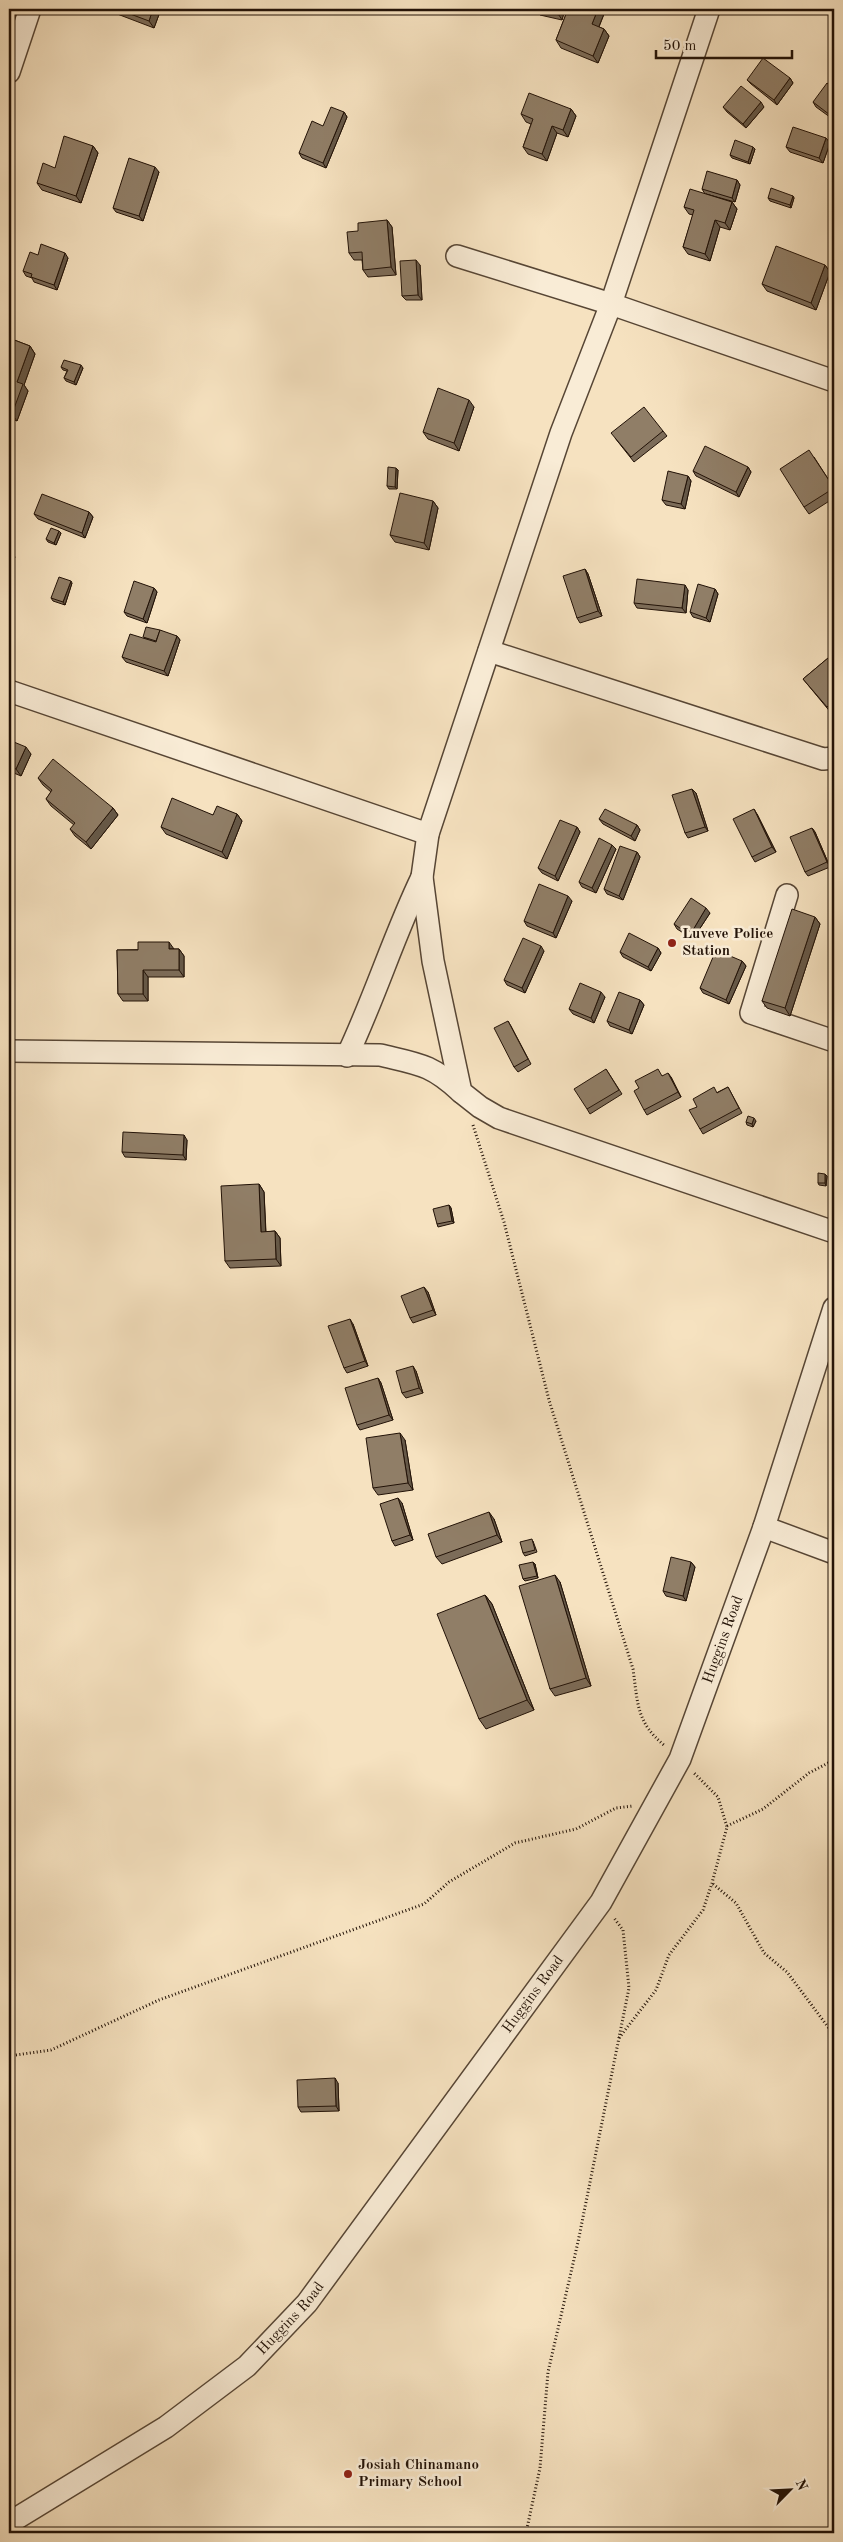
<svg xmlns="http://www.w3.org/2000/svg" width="843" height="2542" font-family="'Old Standard TT',serif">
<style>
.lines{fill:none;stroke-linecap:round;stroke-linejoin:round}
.minor-casing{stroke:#574635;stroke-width:24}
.path{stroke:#221207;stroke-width:3;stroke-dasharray:1 2.5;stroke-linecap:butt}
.minor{stroke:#f9ecd6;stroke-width:21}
.wall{fill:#7c6c59;stroke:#221207}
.shaded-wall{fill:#655848;stroke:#221207}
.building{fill:#907e67;stroke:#221207}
.poi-dot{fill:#8f2418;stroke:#f9ecd6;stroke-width:2}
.labels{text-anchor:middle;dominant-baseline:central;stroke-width:5;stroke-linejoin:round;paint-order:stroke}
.poi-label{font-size:15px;font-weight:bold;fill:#221207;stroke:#f9ecd6;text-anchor:start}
.street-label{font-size:15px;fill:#221207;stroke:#f9ecd6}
</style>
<rect width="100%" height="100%" fill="#f6e2c0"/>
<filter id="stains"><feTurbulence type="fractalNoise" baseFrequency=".004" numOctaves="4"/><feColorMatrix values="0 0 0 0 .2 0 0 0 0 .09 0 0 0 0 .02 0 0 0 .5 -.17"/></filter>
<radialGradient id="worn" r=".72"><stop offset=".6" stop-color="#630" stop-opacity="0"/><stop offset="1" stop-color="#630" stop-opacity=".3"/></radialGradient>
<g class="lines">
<g class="minor-casing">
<g id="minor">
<path d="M709,9L611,304L561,433L428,834L422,877L433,961L461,1092L480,1107L499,1118L834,1232"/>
<path d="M9,72L30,9"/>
<path d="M457,256L611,304L834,381"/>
<path d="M489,651L823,759L834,758"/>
<path d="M9,691L428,834"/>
<path d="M787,895L751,1013L834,1041"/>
<path d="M9,1051L380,1055C418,1064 431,1064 461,1092"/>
<path d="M347,1056C375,997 394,935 422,877"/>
<path d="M764,1527L834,1553"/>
<path id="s1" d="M9,2523L166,2427L247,2366L307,2303L601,1902L680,1759L764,1527L834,1308"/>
</g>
</g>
<g class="path">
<path d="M473,1125L504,1222L549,1400L633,1669C638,1704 636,1722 665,1746"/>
<path d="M727,1826L763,1809L809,1773L834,1760"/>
<path d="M713,1884L736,1903L764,1953L787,1972L834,2035"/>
<path d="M619,2038L656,1990L669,1955L703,1910L712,1883L727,1827L718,1797L693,1772"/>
<path d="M9,2056L51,2050L159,2000L424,1904L449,1882L515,1843L576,1829L616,1808L633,1806"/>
<path d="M526,2533L540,2468L548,2372L578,2242L629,1988L623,1930L614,1918"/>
</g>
<use href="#minor" class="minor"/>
</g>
<g class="wall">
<path d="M109,9H161L154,28L112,12Z"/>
<path d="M537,9H565L562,20L540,15L537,10Z"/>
<path d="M568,9H606L599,27L604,29L609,36L598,63L561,48L556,40Z"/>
<path d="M790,78L793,83L777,105L751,84L747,80Z"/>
<path d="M834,88V120L816,107L813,102Z"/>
<path d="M723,107H764L746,128L727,112Z"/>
<path d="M571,109L576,116L568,137L557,133L547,161L528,154L523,147L531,124L526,122L521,114Z"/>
<path d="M344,112L347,117L326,168L302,158L299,153Z"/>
<path d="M826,138L830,143L823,163L790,152L786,147Z"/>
<path d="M93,146L98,153L81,203L42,190L37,183L55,168Z"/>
<path d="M753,147L755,149L750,164L732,158L730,155Z"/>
<path d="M159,172L143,221L116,212L113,208Z"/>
<path d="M737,180L740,185L735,202L706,194L732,202L737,209L730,230L720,227L710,261L688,254L683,247L693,215L689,214L684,207L705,194L702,189Z"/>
<path d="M793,196L794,198L791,208L770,201L768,198Z"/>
<path d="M387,220L392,227L396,275L368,277L363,270L362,260H354L349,253L358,231Z"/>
<path d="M38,255L68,258L57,290L34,282L32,278L26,276L23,271Z"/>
<path d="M420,265L422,300H406L402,296Z"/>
<path d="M825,265L830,272L816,310L767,291L762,284Z"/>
<path d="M9,338L30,346L35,354L24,385L28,391L17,421L9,418Z"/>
<path d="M61,367L83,368L76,385L66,381L64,378L67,371L63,370Z"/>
<path d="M474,407L459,451L428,439L423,432Z"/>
<path d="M663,431L667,436L634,462L615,438Z"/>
<path d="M814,457L834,488V498L809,514L804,507Z"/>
<path d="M748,467L751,472L739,497L696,476L693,471Z"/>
<path d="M398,470L397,489H389L387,486Z"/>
<path d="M688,476L691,481L685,509L666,505L662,500Z"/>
<path d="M433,501L438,508L429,550L395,542L390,535Z"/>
<path d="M89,512L93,517L85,538L38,519L34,514Z"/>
<path d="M61,533L56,545L48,542L46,539Z"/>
<path d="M585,569L588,574L602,616L580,623L577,618Z"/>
<path d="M72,583L65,605L53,601L51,598Z"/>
<path d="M154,588L157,592L147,623L127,616L124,612Z"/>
<path d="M715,589L718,594L710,622L693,617L690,612Z"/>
<path d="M688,590L686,613L637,608L634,603Z"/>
<path d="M177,636L180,640L168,676L126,662L122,657L144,638Z"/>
<path d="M834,653V712L832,714L803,679Z"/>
<path d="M9,740L31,754L21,776L9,771Z"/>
<path d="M38,778L113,808L118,815L91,849L75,836L70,829L74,825L51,806L46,799L51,792L43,785Z"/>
<path d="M692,789L696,793L708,831L688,838L685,833Z"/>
<path d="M237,814L242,821L227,859L166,834L161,827L213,815Z"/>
<path d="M757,814L776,852L755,862L752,857Z"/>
<path d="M599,819L637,825L640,830L635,841L603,824Z"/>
<path d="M577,827L580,832L558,881L542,873L538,868Z"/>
<path d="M812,828L815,832L830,867L808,876L805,872Z"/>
<path d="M612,845L616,849L596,893L582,887L579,882Z"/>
<path d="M637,852L640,857L623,900L607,894L604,889Z"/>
<path d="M572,901L556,938L527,926L524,921Z"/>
<path d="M710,913L693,939L677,929L674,924Z"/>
<path d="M815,917L820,924L790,1016L767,1008L762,1001Z"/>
<path d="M658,948L661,953L651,971L623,957L620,952Z"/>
<path d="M179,949L184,956V977H148V1001H123L118,994L117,950Z"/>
<path d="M544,951L525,993L507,985L504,980Z"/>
<path d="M742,961L746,966L729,1004L703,993L700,988Z"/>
<path d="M605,997L594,1023L573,1014L569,1009Z"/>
<path d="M640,1000L644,1005L632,1034L610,1026L607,1021Z"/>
<path d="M508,1021L511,1026L531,1064L518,1072L514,1067Z"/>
<path d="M606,1069L622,1094L590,1114L587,1109Z"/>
<path d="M662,1076L671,1077L681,1097L647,1115L644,1110Z"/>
<path d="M728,1087L742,1113L703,1134L700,1129L697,1107L718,1092Z"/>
<path d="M756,1121L753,1127L747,1125L746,1122Z"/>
<path d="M187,1140L186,1160L125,1157L122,1152Z"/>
<path d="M825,1174L827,1176L826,1186L819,1185L818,1183Z"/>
<path d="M259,1184L264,1192L266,1232L275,1231L280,1238L281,1266L230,1268L225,1261Z"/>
<path d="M449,1205L451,1208L454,1223L438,1227L437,1224Z"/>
<path d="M428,1292L436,1315L413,1323L410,1318Z"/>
<path d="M353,1324L368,1366L347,1373L344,1368Z"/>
<path d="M416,1371L423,1393L406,1398L402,1393Z"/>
<path d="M378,1378L381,1383L393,1420L360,1430L357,1425Z"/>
<path d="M405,1440L413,1490L378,1495L373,1488Z"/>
<path d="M402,1503L413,1540L395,1546L392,1541Z"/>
<path d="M494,1519L502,1542L442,1564L436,1557Z"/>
<path d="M533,1541L537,1552L525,1556L523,1553Z"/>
<path d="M691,1562L695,1567L686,1601L666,1596L663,1591Z"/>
<path d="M535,1564L538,1578L525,1581L523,1579Z"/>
<path d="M560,1582L591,1686L555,1696L550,1689Z"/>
<path d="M485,1595L492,1604L534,1710L486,1729L479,1719Z"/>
<path d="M338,2083L339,2111L301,2112L298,2107Z"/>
</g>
<g class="shaded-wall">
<path d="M153,9H161L154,28L149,21Z"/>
<path d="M560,9H565L562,20L559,15Z"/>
<path d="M598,9H606L597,31L592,24Z"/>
<path d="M604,29L609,36L598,63L593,56Z"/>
<path d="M790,78L793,83L777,105L774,100Z"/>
<path d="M761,102L764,107L746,128L743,124Z"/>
<path d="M571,109L576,116L568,137L563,130Z"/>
<path d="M344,112L347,117L326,168L323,163Z"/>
<path d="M552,126L557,133L547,161L542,154Z"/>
<path d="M826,138L830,143L823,163L819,158Z"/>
<path d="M93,146L98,153L81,203L76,196Z"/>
<path d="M753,147L755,149L750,164L748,162Z"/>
<path d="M155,167L159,172L143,221L139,216Z"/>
<path d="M737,180L740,185L735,202L732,198Z"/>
<path d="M793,196L794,198L791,208L790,205Z"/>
<path d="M732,202L737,209L730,230L725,223Z"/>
<path d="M387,220L392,227L396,275L391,267Z"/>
<path d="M715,220L720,227L710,261L705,254Z"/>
<path d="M65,253L68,258L57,290L54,285Z"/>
<path d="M416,260L420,265L422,300L418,295Z"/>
<path d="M825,265L830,272L816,310L811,303Z"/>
<path d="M30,346L35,354L24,385L28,391L17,421L12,414L17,382Z"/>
<path d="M81,365L83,368L76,385L74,382Z"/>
<path d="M469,400L474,407L459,451L454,443Z"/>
<path d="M748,467L751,472L739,497L736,492Z"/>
<path d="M396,468L398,470L397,489L395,487Z"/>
<path d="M688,476L691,481L685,509L681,504Z"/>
<path d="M433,501L438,508L429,550L424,543Z"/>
<path d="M89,512L93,517L85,538L82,533Z"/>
<path d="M59,531L61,533L56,545L54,543Z"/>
<path d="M13,554L15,557L9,574V567Z"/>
<path d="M585,569L588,574L602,616L598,611Z"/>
<path d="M71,581L72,583L65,605L63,602Z"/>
<path d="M685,585L688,590L686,613L682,608Z"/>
<path d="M154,588L157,592L147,623L143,619Z"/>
<path d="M715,589L718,594L710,622L706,618Z"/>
<path d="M177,636L180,640L168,676L164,671Z"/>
<path d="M26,747L31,754L21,776L16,769Z"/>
<path d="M692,789L696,793L708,831L705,827Z"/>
<path d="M113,808L118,815L91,849L86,842Z"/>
<path d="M754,809L757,814L776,852L772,847Z"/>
<path d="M237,814L242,821L227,859L222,852Z"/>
<path d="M637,825L640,830L635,841L631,836Z"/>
<path d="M577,827L580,832L558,881L555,876Z"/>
<path d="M812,828L815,832L830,867L827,862Z"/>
<path d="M612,845L616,849L596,893L592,888Z"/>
<path d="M637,852L640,857L623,900L619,896Z"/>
<path d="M568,896L572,901L556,938L553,933Z"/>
<path d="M706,908L710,913L693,939L690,935Z"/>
<path d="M815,917L820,924L790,1016L785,1008Z"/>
<path d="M169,942L174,949H169Z"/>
<path d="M541,946L544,951L525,993L522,988Z"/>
<path d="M658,948L661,953L651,971L648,967Z"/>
<path d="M179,949L184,956V977L179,970Z"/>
<path d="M742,961L746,966L729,1004L726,1000Z"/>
<path d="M143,970L148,977V1001L143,994Z"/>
<path d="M601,992L605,997L594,1023L591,1018Z"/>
<path d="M640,1000L644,1005L632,1034L629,1030Z"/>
<path d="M668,1073L671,1077L681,1097L678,1092Z"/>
<path d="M754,1118L756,1121L753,1127L752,1124Z"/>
<path d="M184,1135L187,1140L186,1160L183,1155Z"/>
<path d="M825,1174L827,1176L826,1186L825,1183Z"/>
<path d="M259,1184L264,1192L266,1239L261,1232Z"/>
<path d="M449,1205L451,1208L454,1223L452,1221Z"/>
<path d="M275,1231L280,1238L281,1266L276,1259Z"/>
<path d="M424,1287L428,1292L436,1315L433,1310Z"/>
<path d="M350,1319L353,1324L368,1366L365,1361Z"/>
<path d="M413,1366L416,1371L423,1393L419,1388Z"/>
<path d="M378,1378L381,1383L393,1420L389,1415Z"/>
<path d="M400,1433L405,1440L413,1490L408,1483Z"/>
<path d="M398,1498L402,1503L413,1540L410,1535Z"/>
<path d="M489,1512L494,1519L502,1542L497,1535Z"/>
<path d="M533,1562L535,1564L538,1578L537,1576Z"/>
<path d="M691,1562L695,1567L686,1601L683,1596Z"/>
<path d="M555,1575L560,1582L591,1686L586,1678Z"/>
<path d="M485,1595L492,1604L534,1710L527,1700Z"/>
<path d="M335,2078L338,2083L339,2111L336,2106Z"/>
</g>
<g class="building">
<path d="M117,9H153L149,21Z"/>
<path d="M537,9H560L559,15L537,10Z"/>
<path d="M568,9H598L592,24L604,29L593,56L556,40Z"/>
<path d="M763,58L790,78L774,100L747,80Z"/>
<path d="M827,83L834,88V118L813,102Z"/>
<path d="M741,86L761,102L743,124L723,107Z"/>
<path d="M529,93L571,109L563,130L552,126L542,154L523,147L533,119L521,114Z"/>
<path d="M331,107L344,112L323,163L299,153L312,121L323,126Z"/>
<path d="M793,127L826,138L819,158L786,147Z"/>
<path d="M64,136L93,146L76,196L37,183L43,163L55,168Z"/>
<path d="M735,140L753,147L748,162L730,155Z"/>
<path d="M129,158L155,167L139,216L113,208Z"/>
<path d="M707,171L737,180L732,198L702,189Z"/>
<path d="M771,188L793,196L790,205L768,198Z"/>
<path d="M690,189L732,202L725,223L715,220L705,254L683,247L694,210L684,207Z"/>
<path d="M387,220L391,267L363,270L362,252L349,253L347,232L358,231V223Z"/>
<path d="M41,244L65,253L54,285L31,277L32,274L23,271L30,252L38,255Z"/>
<path d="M776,246L825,265L811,303L762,284Z"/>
<path d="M416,260L418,295L402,296L400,261Z"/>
<path d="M9,338L30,346L17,382L23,384L12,414L9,413Z"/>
<path d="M64,360L81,365L74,382L64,378L68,370L61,367Z"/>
<path d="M438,388L469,400L454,443L423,432Z"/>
<path d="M644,407L663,431L631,457L611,433Z"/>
<path d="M705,446L748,467L736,492L693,471Z"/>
<path d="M809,450L834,488L804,507L780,469Z"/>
<path d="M388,467L396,468L395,487L387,486Z"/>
<path d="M668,471L688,476L681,504L662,500Z"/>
<path d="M400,493L433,501L424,543L390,535Z"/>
<path d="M42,494L89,512L82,533L34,514Z"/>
<path d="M51,528L59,531L54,543L46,539Z"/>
<path d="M9,552L13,554L9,567Z"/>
<path d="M585,569L598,611L577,618L563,576Z"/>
<path d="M59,577L71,581L63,602L51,598Z"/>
<path d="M637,579L685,585L682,608L634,603Z"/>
<path d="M134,581L154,588L143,619L124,612Z"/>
<path d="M698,584L715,589L706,618L690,612Z"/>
<path d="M146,627L160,630L156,641L143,637Z"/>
<path d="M160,630L177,636L164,671L122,657L130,634L156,642Z"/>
<path d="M834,653V701L827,707L803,679Z"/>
<path d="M9,740L26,747L16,769L9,766Z"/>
<path d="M53,759L113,808L86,842L70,829L75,823L46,799L52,790L38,778Z"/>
<path d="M692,789L705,827L685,833L672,795Z"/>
<path d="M172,798L213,815L217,806L237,814L222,852L161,827Z"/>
<path d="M605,809L637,825L631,836L599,819Z"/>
<path d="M754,809L772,847L752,857L733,819Z"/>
<path d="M560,820L577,827L555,876L538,868Z"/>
<path d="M812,828L827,862L805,872L790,837Z"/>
<path d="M599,838L612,845L592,888L579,882Z"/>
<path d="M620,846L637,852L619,896L604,889Z"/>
<path d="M539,884L568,896L553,933L524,921Z"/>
<path d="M691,898L706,908L690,935L674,924Z"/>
<path d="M792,909L815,917L785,1008L762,1001Z"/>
<path d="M629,933L658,948L648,967L620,952Z"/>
<path d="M523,938L541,946L522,988L504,980Z"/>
<path d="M138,942H169V949H179V970H143V994H118L117,950H138Z"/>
<path d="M716,950L742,961L726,1000L700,988Z"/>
<path d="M580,983L601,992L591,1018L569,1009Z"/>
<path d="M619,992L640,1000L629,1030L607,1021Z"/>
<path d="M508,1021L528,1059L514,1067L494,1028Z"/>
<path d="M606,1069L619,1090L587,1109L574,1089Z"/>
<path d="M658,1069L662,1076L668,1073L678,1092L644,1110L634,1091L639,1088L635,1081Z"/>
<path d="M714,1087L717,1093L728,1087L739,1108L700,1129L689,1110L697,1107L693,1099Z"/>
<path d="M748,1116L754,1118L752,1124L746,1122Z"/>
<path d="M123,1132L184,1135L183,1155L122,1152Z"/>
<path d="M818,1173L825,1174V1183H818Z"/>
<path d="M259,1184L261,1232L275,1231L276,1259L225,1261L221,1186Z"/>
<path d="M449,1205L452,1221L437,1224L433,1209Z"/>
<path d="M424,1287L433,1310L410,1318L401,1296Z"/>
<path d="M350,1319L365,1361L344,1368L328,1326Z"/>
<path d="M413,1366L419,1388L402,1393L396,1371Z"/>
<path d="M378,1378L389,1415L357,1425L345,1388Z"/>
<path d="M400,1433L408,1483L373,1488L366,1438Z"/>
<path d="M398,1498L410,1535L392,1541L380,1504Z"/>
<path d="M489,1512L497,1535L436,1557L428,1534Z"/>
<path d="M532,1539L535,1550L523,1553L520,1542Z"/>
<path d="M671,1557L691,1562L683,1596L663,1591Z"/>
<path d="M533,1562L537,1576L523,1579L519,1565Z"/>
<path d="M555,1575L586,1678L550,1689L519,1586Z"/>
<path d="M485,1595L527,1700L479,1719L437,1614Z"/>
<path d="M335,2078L336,2106L298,2107L297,2080Z"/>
</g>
<g class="poi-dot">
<circle cx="672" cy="943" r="5"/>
<circle cx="348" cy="2474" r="5"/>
</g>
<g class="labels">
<g class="poi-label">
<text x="682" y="934">Luveve Police<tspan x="682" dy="17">Station</tspan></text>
<text x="358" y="2465">Josiah Chinamano<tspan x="358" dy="17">Primary School</tspan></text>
</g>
<g class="street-label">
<text stroke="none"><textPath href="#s1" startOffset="1160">Huggins Road</textPath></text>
<text stroke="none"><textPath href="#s1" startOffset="755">Huggins Road</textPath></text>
<text stroke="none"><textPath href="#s1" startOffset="350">Huggins Road</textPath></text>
</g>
</g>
<rect width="843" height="2542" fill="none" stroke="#f6e2c0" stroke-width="30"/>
<rect x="10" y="10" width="823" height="2522" fill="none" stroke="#221207" stroke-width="2.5"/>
<rect x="15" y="15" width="813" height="2512" fill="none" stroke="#221207"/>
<g transform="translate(790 2490) rotate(66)" stroke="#f9ecd6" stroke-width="4" paint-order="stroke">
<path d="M0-4L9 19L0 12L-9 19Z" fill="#221207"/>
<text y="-8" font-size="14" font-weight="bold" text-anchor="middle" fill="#221207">N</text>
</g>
<path d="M656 50v8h136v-8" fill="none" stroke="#221207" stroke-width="2.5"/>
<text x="663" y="50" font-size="15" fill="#221207" stroke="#f9ecd6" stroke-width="4" paint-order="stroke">50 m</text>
<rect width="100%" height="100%" filter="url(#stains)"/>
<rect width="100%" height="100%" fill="url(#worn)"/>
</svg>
